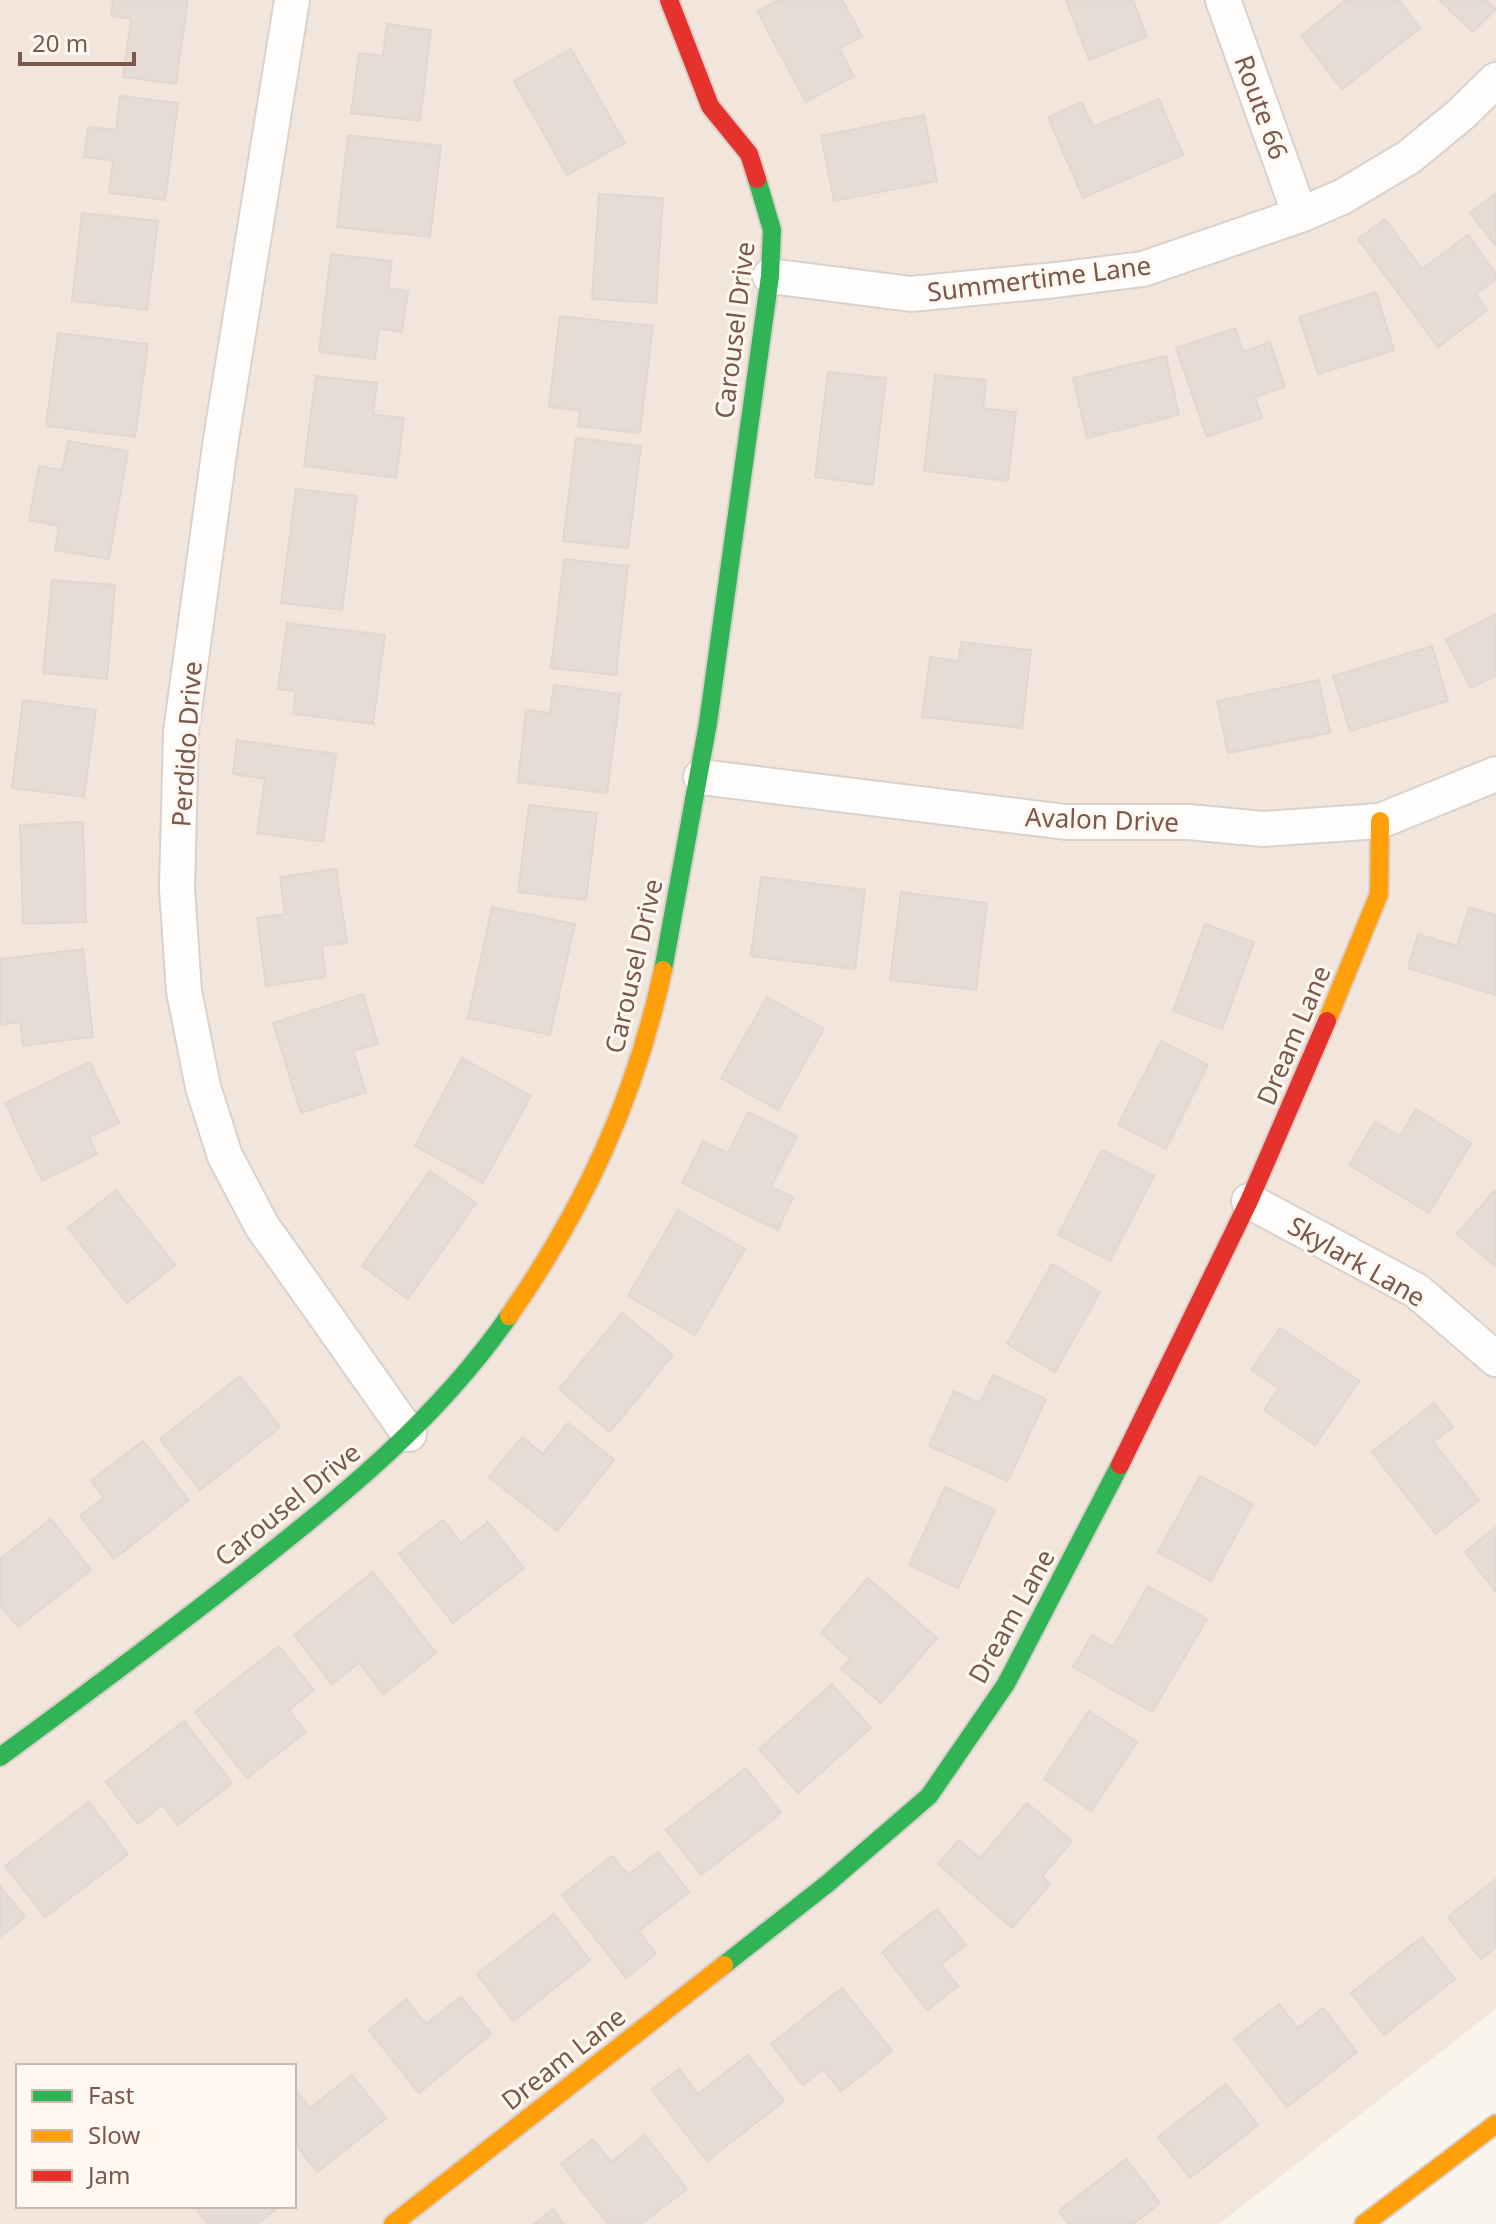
<svg xmlns="http://www.w3.org/2000/svg" width="1496" height="2224" font-family="'Noto Sans',sans-serif">
<style>
.residential{fill:#f2e6dc;fill-rule:evenodd}
.building{fill:#e6dcd5;stroke:#e2d7d0;stroke-width:2}
.lines{fill:none;stroke-linecap:round;stroke-linejoin:round}
.street-casing{stroke:#d9d1cc;stroke-width:38}
.fast-casing{stroke:#d9cfca;stroke-width:22}
.slow-casing{stroke:#d9cfca;stroke-width:22}
.jam-casing{stroke:#d9cfca;stroke-width:22}
.street{stroke:#fefdfc;stroke-width:34}
.fast{stroke:#30b455;stroke-width:18}
.slow{stroke:#ff9f0a;stroke-width:18}
.jam{stroke:#e5322d;stroke-width:18}
.labels{text-anchor:middle;dominant-baseline:central;stroke-width:6;stroke-linejoin:round;paint-order:stroke}
.street-label{font-size:26px;fill:#7a584c;stroke:#fff8f1}
</style>
<rect width="100%" height="100%" fill="#f9f4ee"/>
<path class="residential" d="M0,0H1496V2009L1219,2224H0ZM18,2066H294V2206H18Z"/>
<g class="building">
<path d="M113,0H188L176,84L123,77L131,19L111,16Z"/>
<path d="M778,0H842L862,36L839,49L854,76L806,102L757,11Z"/>
<path d="M1066,0H1133L1147,37L1089,60Z"/>
<path d="M1346,0H1399L1420,28L1342,89L1301,36Z"/>
<path d="M1439,0H1486L1496,9L1473,32Z"/>
<path d="M387,24L431,30L420,121L351,113L359,53L383,56Z"/>
<path d="M571,49L625,143L567,175L514,81Z"/>
<path d="M120,96L178,103L165,200L109,193L113,161L84,157L88,127L116,130Z"/>
<path d="M1159,99L1183,155L1083,198L1048,117L1082,102L1093,127Z"/>
<path d="M924,115L937,181L834,201L821,136Z"/>
<path d="M348,135L441,146L430,237L337,227Z"/>
<path d="M1496,193V246L1470,213Z"/>
<path d="M599,194L663,198L656,303L592,299Z"/>
<path d="M82,213L158,221L147,310L72,301Z"/>
<path d="M1385,219L1422,269L1468,235L1496,274V279L1476,294L1487,310L1438,347L1358,239Z"/>
<path d="M331,254L392,261L388,288L408,291L402,332L379,329L375,359L319,352Z"/>
<path d="M1376,292L1394,350L1318,374L1299,317Z"/>
<path d="M560,316L653,326L640,433L578,426L580,410L549,407Z"/>
<path d="M1235,328L1243,352L1270,342L1285,387L1255,397L1262,418L1207,437L1176,348Z"/>
<path d="M58,333L148,344L135,437L46,426Z"/>
<path d="M1166,356L1179,415L1087,438L1073,378Z"/>
<path d="M828,372L886,378L873,485L815,477Z"/>
<path d="M935,375L986,380L983,408L1016,412L1008,481L924,471Z"/>
<path d="M316,376L377,383L373,414L404,418L396,478L304,466Z"/>
<path d="M576,438L641,446L628,548L563,541Z"/>
<path d="M68,441L128,451L109,559L55,550L59,526L29,520L39,466L62,470Z"/>
<path d="M296,489L357,496L342,610L281,603Z"/>
<path d="M564,559L628,566L616,675L551,668Z"/>
<path d="M52,580L115,585L107,679L43,673Z"/>
<path d="M1496,614V675L1471,688L1446,640Z"/>
<path d="M287,623L385,635L373,724L293,714L296,691L278,689Z"/>
<path d="M961,642L1031,650L1022,728L922,717L930,657L959,661Z"/>
<path d="M1432,646L1448,701L1350,731L1333,676Z"/>
<path d="M1319,680L1330,733L1228,753L1217,701Z"/>
<path d="M554,685L620,694L607,793L518,782L526,710L550,713Z"/>
<path d="M23,700L96,710L84,797L12,788Z"/>
<path d="M237,740L336,754L323,842L257,833L265,779L233,774Z"/>
<path d="M529,805L597,813L586,900L518,892Z"/>
<path d="M83,822L86,922L23,924L20,825Z"/>
<path d="M336,869L347,943L322,946L326,977L266,986L257,918L285,914L280,877Z"/>
<path d="M761,877L865,890L855,969L751,956Z"/>
<path d="M901,892L987,903L976,990L890,980Z"/>
<path d="M492,907L575,924L550,1035L468,1018Z"/>
<path d="M1469,907L1496,915V995L1408,968L1418,934L1457,946Z"/>
<path d="M1205,924L1254,942L1222,1029L1173,1011Z"/>
<path d="M83,949L93,1037L23,1046L20,1022L0,1025V959Z"/>
<path d="M363,994L378,1044L353,1051L366,1092L301,1113L273,1023Z"/>
<path d="M767,997L824,1029L778,1110L721,1078Z"/>
<path d="M1161,1041L1208,1065L1166,1149L1118,1125Z"/>
<path d="M462,1058L531,1096L483,1183L415,1146Z"/>
<path d="M90,1062L119,1123L89,1137L97,1154L42,1181L5,1103Z"/>
<path d="M1416,1109L1471,1143L1429,1213L1349,1165L1375,1122L1400,1136Z"/>
<path d="M748,1112L797,1136L771,1187L793,1197L778,1230L682,1183L703,1141L728,1153Z"/>
<path d="M1102,1150L1154,1176L1110,1261L1058,1235Z"/>
<path d="M430,1171L476,1203L408,1299L362,1266Z"/>
<path d="M116,1190L175,1265L127,1303L68,1228Z"/>
<path d="M1494,1191L1496,1193V1267L1457,1234Z"/>
<path d="M678,1210L745,1249L695,1335L628,1296Z"/>
<path d="M1052,1264L1100,1292L1055,1372L1007,1344Z"/>
<path d="M622,1313L673,1355L610,1432L559,1389Z"/>
<path d="M1280,1328L1359,1381L1315,1445L1264,1410L1279,1388L1251,1370Z"/>
<path d="M993,1375L1046,1399L1008,1481L929,1446L954,1391L980,1403Z"/>
<path d="M240,1376L280,1427L200,1490L160,1439Z"/>
<path d="M1434,1403L1453,1427L1433,1442L1479,1500L1436,1534L1372,1452Z"/>
<path d="M568,1423L614,1460L557,1531L489,1477L522,1437L543,1454Z"/>
<path d="M143,1441L189,1500L114,1559L80,1516L104,1497L91,1481Z"/>
<path d="M1200,1476L1253,1504L1211,1581L1158,1552Z"/>
<path d="M945,1487L995,1510L958,1588L909,1565Z"/>
<path d="M51,1519L91,1570L18,1627L0,1605V1559Z"/>
<path d="M443,1520L461,1543L488,1522L524,1568L453,1623L399,1554Z"/>
<path d="M1496,1527V1592L1465,1552Z"/>
<path d="M373,1572L436,1653L383,1694L359,1663L332,1684L294,1635Z"/>
<path d="M868,1578L937,1638L881,1703L841,1669L850,1659L821,1633Z"/>
<path d="M1148,1586L1207,1619L1152,1712L1073,1667L1092,1635L1113,1647Z"/>
<path d="M279,1646L314,1690L289,1710L306,1732L247,1778L195,1712Z"/>
<path d="M832,1684L871,1728L798,1793L759,1749Z"/>
<path d="M1089,1711L1137,1742L1091,1811L1044,1779Z"/>
<path d="M184,1721L232,1783L178,1825L162,1805L138,1824L106,1782Z"/>
<path d="M746,1768L781,1813L701,1875L666,1830Z"/>
<path d="M89,1802L128,1854L45,1917L5,1866Z"/>
<path d="M1027,1803L1072,1841L1042,1877L1050,1884L1012,1928L938,1864L959,1840L980,1858Z"/>
<path d="M658,1852L689,1892L639,1931L656,1954L626,1978L562,1895L612,1856L628,1875Z"/>
<path d="M1496,1879V1947L1481,1959L1448,1917Z"/>
<path d="M0,1886L25,1917L0,1937Z"/>
<path d="M937,1909L966,1945L941,1964L958,1986L927,2010L882,1952Z"/>
<path d="M554,1914L590,1960L513,2021L477,1974Z"/>
<path d="M1422,1937L1455,1979L1384,2035L1351,1993Z"/>
<path d="M842,1988L892,2051L841,2091L823,2069L803,2085L771,2044Z"/>
<path d="M461,1997L491,2034L419,2093L369,2030L406,1999L426,2024Z"/>
<path d="M1279,2004L1298,2028L1323,2008L1357,2052L1287,2107L1234,2039Z"/>
<path d="M748,2055L784,2101L707,2161L652,2090L679,2069L698,2094Z"/>
<path d="M352,2075L386,2118L317,2172L294,2142V2088L310,2108Z"/>
<path d="M1226,2084L1258,2125L1190,2178L1158,2137Z"/>
<path d="M645,2135L687,2189L641,2224H608L561,2164L593,2139L611,2162Z"/>
<path d="M1126,2159L1160,2203L1133,2224H1069L1059,2211Z"/>
<path d="M194,2206H280L257,2224H208Z"/>
<path d="M553,2209L564,2224H534Z"/>
</g>
<g class="lines">
<g class="street-casing">
<g id="street">
<path d="M292,0L221,439L181,732L177,889L184,991L203,1087L225,1156L262,1226L409,1434"/>
<path d="M1223,0L1300,215"/>
<path d="M770,276L911,294L1056,280L1143,269L1300,215L1342,197L1409,157L1460,115L1496,80"/>
<path d="M701,777L1066,822H1189L1263,829L1380,821L1496,774"/>
<path d="M1249,1201L1417,1291L1496,1359"/>
</g>
</g>
<g class="fast-casing">
<g id="fast">
<path d="M663,970L708,723L770,276L772,230L757,179"/>
<path d="M0,1757C83,1696 167,1634 248,1570C345,1494 438,1418 509,1316"/>
<path d="M724,1965L827,1884L929,1796L1006,1684L1120,1465"/>
</g>
</g>
<g class="slow-casing">
<g id="slow">
<path d="M1327,1021L1379,894L1380,821"/>
<path d="M509,1316C584,1208 635,1099 663,970"/>
<path d="M393,2224L724,1965"/>
<path d="M1364,2224L1496,2124"/>
</g>
</g>
<g class="jam-casing">
<g id="jam">
<path d="M669,0L710,106L749,154L757,179"/>
<path d="M1120,1465L1249,1201L1327,1021"/>
</g>
</g>
<use href="#street" class="street"/>
<use href="#fast" class="fast"/>
<use href="#slow" class="slow"/>
<use href="#jam" class="jam"/>
</g>
<g class="labels">
<g class="street-label">
<text transform="translate(1262 107) rotate(70)">Route 66</text>
<text transform="translate(1039 278) rotate(-7)">Summertime Lane</text>
<text transform="translate(734 330) rotate(-83)">Carousel Drive</text>
<text transform="translate(186 744) rotate(-86)">Perdido Drive</text>
<text transform="translate(1102 819) rotate(2)">Avalon Drive</text>
<text transform="translate(633 966) rotate(-77)">Carousel Drive</text>
<text transform="translate(1293 1035) rotate(-67)">Dream Lane</text>
<text transform="translate(1357 1261) rotate(30)">Skylark Lane</text>
<text transform="translate(287 1504) rotate(-39)">Carousel Drive</text>
<text transform="translate(1011 1616) rotate(-61)">Dream Lane</text>
<text transform="translate(563 2058) rotate(-38)">Dream Lane</text>
</g>
</g>
<rect x="16" y="2064" width="280" height="144" fill="#fff8f1" stroke="#cab8af" stroke-width="2"/>
<rect x="32" y="2090" width="40" height="12" fill="#30b455" stroke="#cab8af" stroke-width="2"/>
<text x="88" y="2104" font-size="24" fill="#7a584c">Fast</text>
<rect x="32" y="2130" width="40" height="12" fill="#ff9f0a" stroke="#cab8af" stroke-width="2"/>
<text x="88" y="2144" font-size="24" fill="#7a584c">Slow</text>
<rect x="32" y="2170" width="40" height="12" fill="#e5322d" stroke="#cab8af" stroke-width="2"/>
<text x="88" y="2184" font-size="24" fill="#7a584c">Jam</text>
<path d="M20 52v12h114v-12" fill="none" stroke="#7a584c" stroke-width="4"/>
<text x="32" y="52" font-size="24" fill="#7a584c" stroke="#fff8f1" stroke-width="6" paint-order="stroke">20 m</text>
</svg>
